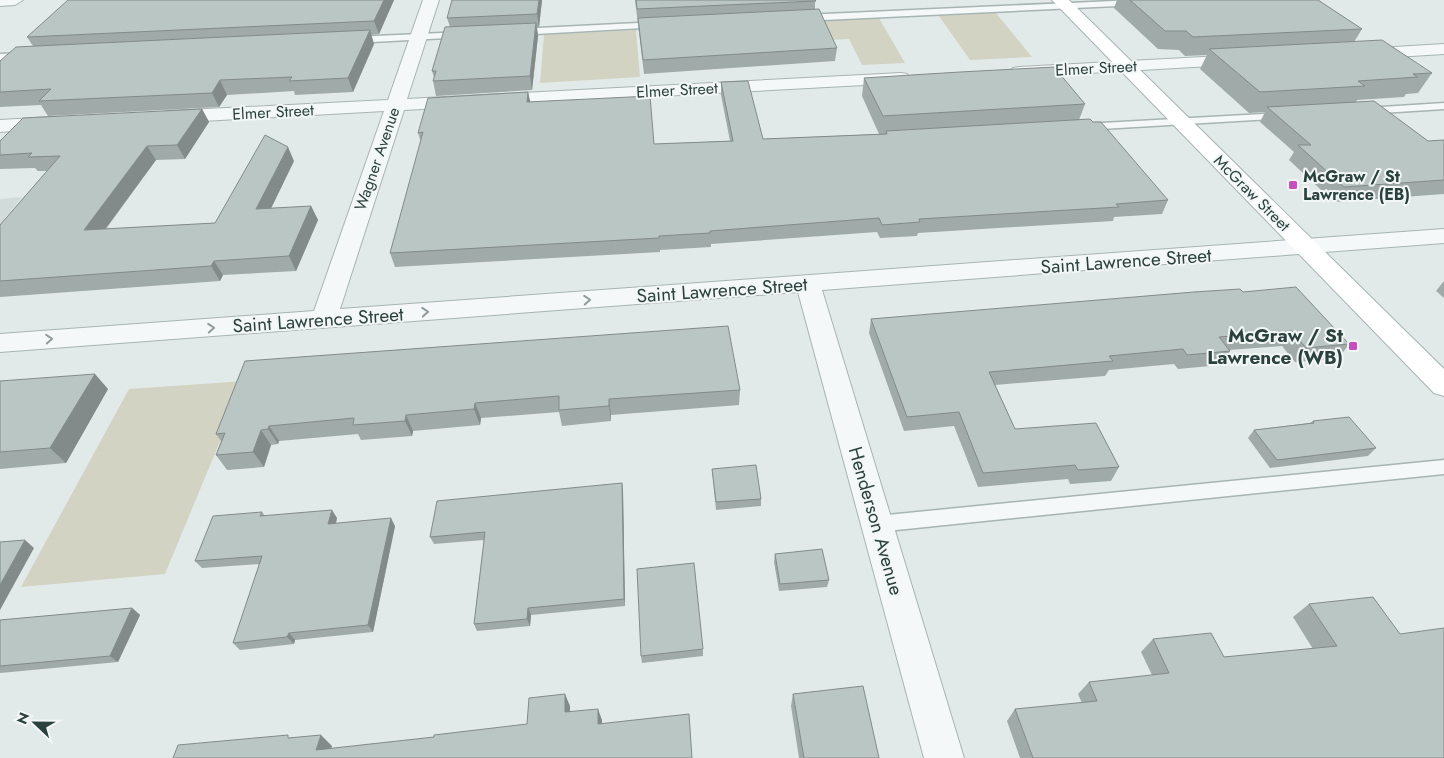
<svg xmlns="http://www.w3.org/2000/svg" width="1444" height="758" font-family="Jost,sans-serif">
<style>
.built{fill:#d1dcda}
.green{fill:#d3d3c4}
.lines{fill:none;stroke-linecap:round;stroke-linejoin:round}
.lane-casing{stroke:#a7b4b2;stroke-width:3}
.street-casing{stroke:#a7b4b2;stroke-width:2}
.secondary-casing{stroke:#a7b4b2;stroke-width:2}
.lane{fill:#f5f8f8;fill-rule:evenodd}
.street{fill:#f5f8f8;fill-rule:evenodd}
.secondary{fill:#fff;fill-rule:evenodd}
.wall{fill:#a0aaa9}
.shaded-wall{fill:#828b89}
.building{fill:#bac6c4;stroke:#828b89}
.oneway{stroke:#909c9b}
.poi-dot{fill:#c74fc0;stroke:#f2f7f6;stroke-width:2}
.labels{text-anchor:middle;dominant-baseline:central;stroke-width:4;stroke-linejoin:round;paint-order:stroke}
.far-street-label{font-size:16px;fill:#2b413e;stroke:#f2f7f6}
.far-poi-label{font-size:16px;font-weight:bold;fill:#2b413e;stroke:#f2f7f6;text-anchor:start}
.street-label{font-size:19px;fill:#2b413e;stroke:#f2f7f6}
.poi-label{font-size:19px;font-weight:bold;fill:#2b413e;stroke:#f2f7f6;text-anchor:end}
</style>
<rect width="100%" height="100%" fill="#e2eae9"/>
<path class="built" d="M22,197L0,224V199Z"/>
<g class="green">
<path d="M996,13L1032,57L970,60L939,16Z"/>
<path d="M879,18L905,63L862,65L849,39L828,40L819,21Z"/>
<path d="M636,30L640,77L540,83L544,35Z"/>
<path d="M245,381L165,574L21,587L129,389Z"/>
</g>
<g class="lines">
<g class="lane-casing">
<g id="lane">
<path d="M1135,0L1138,1V5L803,21L799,18L803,15Z"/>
<path d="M658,22L661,23V27L518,35L514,32L518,29Z"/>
<path d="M463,32L467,35L466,37L354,43L349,40L354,37Z"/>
<path d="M0,54L26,53L31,56L26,59L0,60Z"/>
<path d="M1444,103V109L1366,114L1361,111L1366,108Z"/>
<path d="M1283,113L1287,114V118L1084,130L1079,127L1084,124Z"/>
<path d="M1444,460V474L877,532L871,529L868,524L871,519L877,516Z"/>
</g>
</g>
<g class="street-casing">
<g id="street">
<path d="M0,0H23L15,5L0,6Z"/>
<path d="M423,0H439L407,99L901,73L907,74L910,78L907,82L901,83L404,110L340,309L1444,229V243L822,290L964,758H924L798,292L0,352V334L314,311L384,111L167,123L160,121L157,117L160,113L167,111L388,100Z"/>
<path d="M1444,44V54L1361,59L1355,58L1352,54L1355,50L1361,49Z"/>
<path d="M1240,55L1246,56L1249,60L1246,64L1019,77L1013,76L1010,72L1013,68L1019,67Z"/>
<path d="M52,117L59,119L62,123L59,127L0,132V120Z"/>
</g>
</g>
<g class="secondary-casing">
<path id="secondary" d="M1052,0H1069L1444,369V396L1434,393Z"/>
</g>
<use href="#lane" class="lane"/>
<use href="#street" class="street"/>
<use href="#secondary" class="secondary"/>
</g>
<g class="wall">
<path d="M394,0L379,34L371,35L374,44L353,92L295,95L294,91L227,95L219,107L48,116L41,105L0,107V61L33,46L27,37Z"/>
<path d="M452,0H542L539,27H537L538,36L532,90L436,96L433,81L434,77L432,71L450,27L447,18Z"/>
<path d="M635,0H815V10L837,48L835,61L644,74Z"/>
<path d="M1105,0H1318L1362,29L1354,42L1432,73L1418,93L1406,94L1404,97L1357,100L1356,102L1428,141L1444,140V194L1334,202L1289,160L1294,152L1260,122L1265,112L1249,113L1200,69L1207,55L1185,56L1179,50L1158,49L1114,8L1117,0Z"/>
<path d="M864,78L1085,104L1079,120L1168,200L1162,214L1114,217L1113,221L918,233L917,236L880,238L877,232L711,244V247L660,250V252L395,267L390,253L421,142L418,133L528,92L530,102L654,144L730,141L721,95V82L763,139L879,134L862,96Z"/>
<path d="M202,109L209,122L185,159L156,160L106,229L215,223L294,161L271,208L311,206L318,220L296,271L223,275L220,281L0,297V225L47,171H38L35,168L0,169V141Z"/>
<path d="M1444,281V298L1436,291Z"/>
<path d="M1243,292L1349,344L1338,359L1295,362L1282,346L1229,350L1230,351L1221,365L1178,369L1174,364L1109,370L1105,376L995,385L1015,429L1119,467L1111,481L1070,484L1068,479L978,487L954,426L904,431L869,333L871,319Z"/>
<path d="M245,361L740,390L739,405L611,415V421L562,426L559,412L481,418L480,425L413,431L412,436L361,440L358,434L279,441L278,444L271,445L264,467L227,470L216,455L221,441L216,434Z"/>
<path d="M0,381L108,389L66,463L0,469Z"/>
<path d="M1313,421L1376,448L1368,456L1270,468L1248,438L1254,430L1310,423Z"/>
<path d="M712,469L761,499V506L716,510Z"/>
<path d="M622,483L623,491L625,606L531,615L530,626L477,631L474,624L484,540L434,544L430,537Z"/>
<path d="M262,512L265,516L337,518L336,524L395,526L373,632L295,640L294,644L240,650L233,643L260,564L202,568L195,561Z"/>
<path d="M775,554L829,580L827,587L779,591L774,562Z"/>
<path d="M1309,604L1444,758H1020L1007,721L1015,709L1082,703L1078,694L1089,682L1152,675L1141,652L1153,639L1224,657L1313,649L1293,617Z"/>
<path d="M132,608L140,615L118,662L0,673V620Z"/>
<path d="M703,649V656L642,663L641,656Z"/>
<path d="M793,694L879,758H799L791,706Z"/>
</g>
<g class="shaded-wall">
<path d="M384,0H394L379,34L374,21Z"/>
<path d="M539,0H542L539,27L537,14Z"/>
<path d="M536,23L538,36L532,90L530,76Z"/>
<path d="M370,30L374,44L353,92L348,78Z"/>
<path d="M220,80L227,95L219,107L212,93Z"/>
<path d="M528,92L531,105L527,102Z"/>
<path d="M202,109L209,122L185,159L177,145Z"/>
<path d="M147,146L156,160L94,244L84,230Z"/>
<path d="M288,147L294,161L264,223L256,209Z"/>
<path d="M311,206L318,220L296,271L289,256Z"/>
<path d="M214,261L223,275L220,281L211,266Z"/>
<path d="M95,374L108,389L66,463L50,448Z"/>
<path d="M609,399L611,415V421L609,406Z"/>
<path d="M475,403L481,418L480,425L474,409Z"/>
<path d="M406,415L413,431L412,436L405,421Z"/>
<path d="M269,426L279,441L278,444L268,429Z"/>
<path d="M261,430L271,445L264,467L253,452Z"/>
<path d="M622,483L623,491L625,606L624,599Z"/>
<path d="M332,510L337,518L333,532L328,524Z"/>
<path d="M391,518L395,526L373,632L368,625Z"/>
<path d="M25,540L34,548L0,610V585Z"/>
<path d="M132,608L140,615L118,662L110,656Z"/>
<path d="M528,608L531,615L530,626L527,619Z"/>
<path d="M289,633L295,640L294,644L287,637Z"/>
<path d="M565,694L570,706V724L565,712Z"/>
<path d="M598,709L602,720V736L598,724Z"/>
<path d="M321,735L332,746L329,758L316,750Z"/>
</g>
<g class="building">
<path d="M68,0H384L374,21L27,37Z"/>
<path d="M452,0H539L537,14L447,18Z"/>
<path d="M636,0H815L816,1L637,9Z"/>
<path d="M1130,0H1318L1362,29L1193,37L1186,31H1165Z"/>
<path d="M819,9L837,48L643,60L638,18Z"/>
<path d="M536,23L530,76L433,81L436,71H432L445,27Z"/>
<path d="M370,30L348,78L289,81L292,77L220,80L212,93L39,101L51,89L0,92V61L16,47Z"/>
<path d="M1382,40L1432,73L1413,74L1418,77L1358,81L1365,86L1260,92L1209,49Z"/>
<path d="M1054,67L1085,104L883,116L864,78L960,72Z"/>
<path d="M748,81L763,139L887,134L886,131L1090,119L1093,122H1101L1168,200L1116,204L1119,207L919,219L920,222L882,225L879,218L710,231V233L659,236V238L390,253L423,132L418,133L428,98L528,92L527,102L650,96L654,144L733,141L721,82Z"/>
<path d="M1374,101L1428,141L1444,140V180L1344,187L1298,145H1311L1267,107Z"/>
<path d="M202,109L177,145L147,146L84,230L215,223L265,135L288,147L256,209L311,206L289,256L214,261L211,266L0,281V225L60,156L28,157L32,153L0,155V141L23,118Z"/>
<path d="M1296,287L1349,344L1306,348L1292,331L1219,337L1230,351L1187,355L1183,349L1109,356L1113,361L989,372L1015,429L1096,423L1119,467L1078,470L1075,465L983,473L959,412L907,417L871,319L1194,292L1240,289L1243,292Z"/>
<path d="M728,326L740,390L609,399V406L559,410V396L475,403L474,409L406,415L405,421L353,425L354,418L269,426L268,429L261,430L253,452L216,455L225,433L216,434L245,361Z"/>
<path d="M95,374L50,448L0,452V381Z"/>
<path d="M1349,417L1376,448L1277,460L1254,430L1314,423L1313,421Z"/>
<path d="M756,465L761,499L716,502L712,469Z"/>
<path d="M622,483L624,599L528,608L527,619L474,624L485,532L430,537L437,501Z"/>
<path d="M332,510L328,524L391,518L368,625L289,633L287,637L233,643L262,556L195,561L213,516L262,512L260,516Z"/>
<path d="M25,540L0,585V542Z"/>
<path d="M822,549L829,580L780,584L775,554Z"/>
<path d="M694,563L703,649L641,656L637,569Z"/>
<path d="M1373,597L1400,634L1444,628V758H1033L1015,709L1097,701L1089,682L1169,673L1153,639L1211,633L1224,657L1337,646L1309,604Z"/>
<path d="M132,608L110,656L0,666V620Z"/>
<path d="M863,686L879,758H804L793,694Z"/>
<path d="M565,694V712L598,709V724L689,714L692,758H173L178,745L288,735V738L321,735L316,750L434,737V735L527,724L529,698Z"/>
</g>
<defs><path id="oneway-chevron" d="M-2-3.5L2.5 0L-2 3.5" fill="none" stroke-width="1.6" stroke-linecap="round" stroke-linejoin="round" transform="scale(1.25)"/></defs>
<g class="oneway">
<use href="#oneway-chevron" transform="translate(587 300) rotate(-4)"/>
<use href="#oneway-chevron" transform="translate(425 312) rotate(-4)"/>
<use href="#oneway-chevron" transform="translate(211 328) rotate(-4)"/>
<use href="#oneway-chevron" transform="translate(49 339) rotate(-4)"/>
</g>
<g class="poi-dot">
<rect x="1288" y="180" width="10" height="10" rx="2.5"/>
<rect x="1348" y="341" width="10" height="10" rx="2.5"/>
</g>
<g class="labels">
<g class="far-street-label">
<text transform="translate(1096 68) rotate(-3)">Elmer Street</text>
<text transform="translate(677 90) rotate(-3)">Elmer Street</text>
<text transform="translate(273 112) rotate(-3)">Elmer Street</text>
<text transform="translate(377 159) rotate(-71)">Wagner Avenue</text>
<text transform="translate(1252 193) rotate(45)">McGraw Street</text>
</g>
<g class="far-poi-label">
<text x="1303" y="176">McGraw / St<tspan x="1303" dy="18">Lawrence (EB)</tspan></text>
</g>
<g class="street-label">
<text transform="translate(1126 261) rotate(-4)">Saint Lawrence Street</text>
<text transform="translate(722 290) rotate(-4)">Saint Lawrence Street</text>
<text transform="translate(318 320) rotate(-4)">Saint Lawrence Street</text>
<text transform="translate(876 521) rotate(74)">Henderson Avenue</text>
</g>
<g class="poi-label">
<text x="1343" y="335">McGraw / St<tspan x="1343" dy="22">Lawrence (WB)</tspan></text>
</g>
</g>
<g transform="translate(35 723) rotate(292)" stroke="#f2f7f6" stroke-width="4" paint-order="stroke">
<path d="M0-4L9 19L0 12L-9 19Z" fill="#2b413e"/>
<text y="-8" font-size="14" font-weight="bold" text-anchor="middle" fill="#2b413e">N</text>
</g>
</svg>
